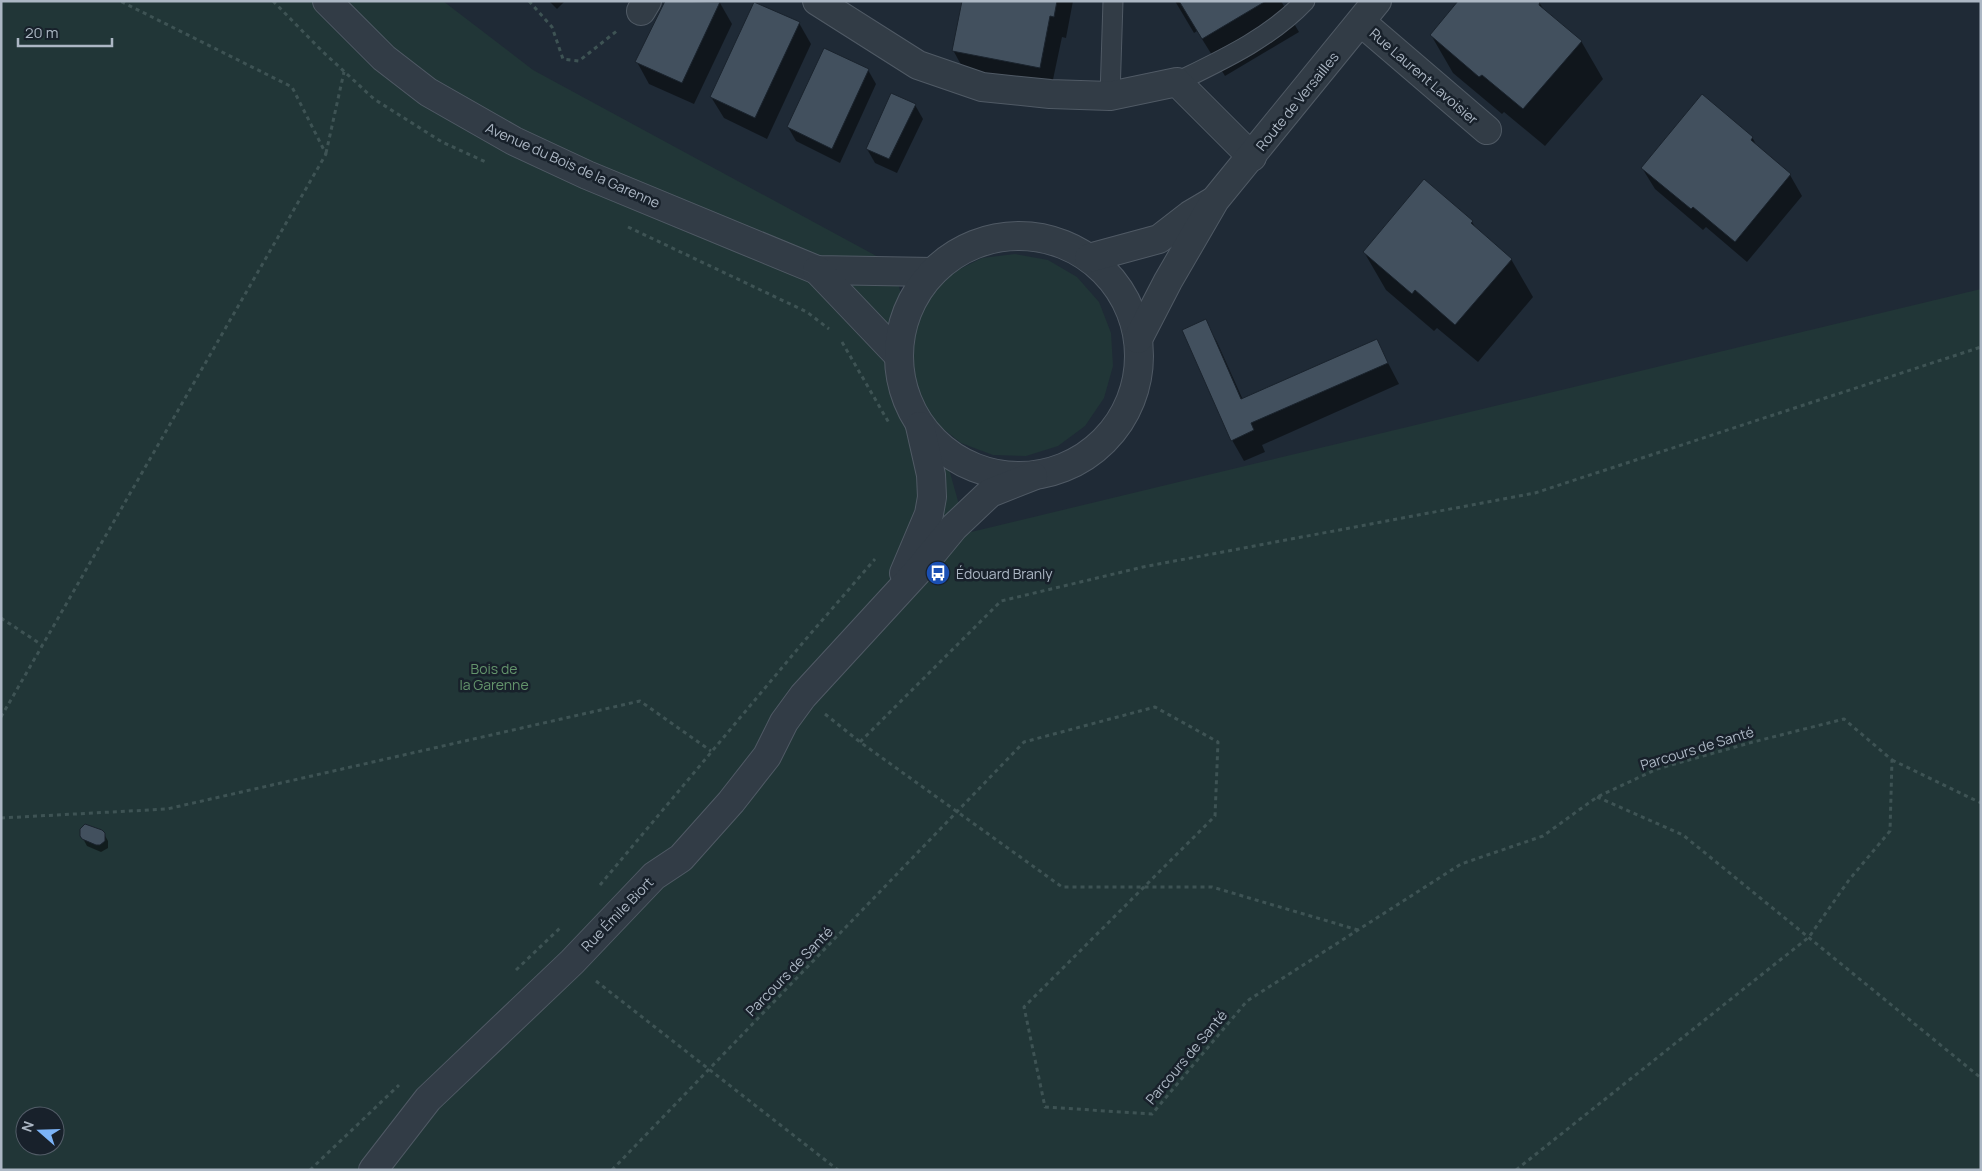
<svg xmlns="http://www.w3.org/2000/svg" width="1982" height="1171" font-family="Manrope,sans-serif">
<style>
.green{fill:#213637;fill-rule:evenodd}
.shadow{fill:#0007}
.building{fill:#42505e;stroke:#1a232d}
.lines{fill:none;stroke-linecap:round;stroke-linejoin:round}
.service-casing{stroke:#505a65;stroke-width:21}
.minor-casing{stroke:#505a65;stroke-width:30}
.tertiary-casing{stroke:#505a65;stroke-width:30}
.path{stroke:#3e5354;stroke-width:3;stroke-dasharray:4 4;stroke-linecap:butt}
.service{stroke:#323c46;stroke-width:19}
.minor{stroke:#323c46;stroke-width:28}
.tertiary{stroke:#323c46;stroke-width:28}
.labels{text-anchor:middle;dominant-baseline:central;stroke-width:5;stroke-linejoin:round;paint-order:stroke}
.street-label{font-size:14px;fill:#acb7c4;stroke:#18212b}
.poi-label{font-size:14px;fill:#acb7c4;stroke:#18212b;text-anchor:start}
.park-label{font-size:14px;fill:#64946c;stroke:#18212b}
</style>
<rect width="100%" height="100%" fill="#1f2a36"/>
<path class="green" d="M1,1H443L533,70L893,265L913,338L915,328L929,297L952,273L982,258L1015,254L1048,260L1077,277L1099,302L1111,333L1113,366L1104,398L1085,426L1058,446L1026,456L993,455L961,443L936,423L967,533L1981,289V1170H1ZM25,1116H55V1146H25Z"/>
<g class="shadow">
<path d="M549,1H565L557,9Z"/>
<path d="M666,1H716L720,3L732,24L694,104L649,84L637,62Z"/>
<path d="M964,1H1073L1066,38L1062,37L1051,89L965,72L953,50Z"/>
<path d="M1175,1H1281L1299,32L1225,76L1197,31L1194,33Z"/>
<path d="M1538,1L1545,11L1581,41L1603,79L1545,146L1504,112L1502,114L1453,73L1431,35Z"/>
<path d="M799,23L811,44L767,139L724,118L711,97Z"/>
<path d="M868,70L876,84L840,163L796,141L788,127Z"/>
<path d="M915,105L923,119L897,173L875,163L867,149Z"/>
<path d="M1752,137L1758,148L1790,175L1802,196L1747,262L1706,227L1703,230L1655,189L1642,168Z"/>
<path d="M1424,181L1472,222L1477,230L1511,259L1533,297L1478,362L1437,328L1434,331L1386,290L1364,252Z"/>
<path d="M1205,321L1217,342L1243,400L1376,340L1399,384L1262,445L1265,452L1244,461L1232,440Z"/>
<path d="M80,833L104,834L108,841V848L101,852L87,846Z"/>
</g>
<g class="building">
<path d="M665,1L720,2L682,83L635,62Z"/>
<path d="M962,1H1057L1054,17L1050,16L1040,68L952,51Z"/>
<path d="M1179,1H1266L1202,39Z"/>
<path d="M1458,1H1540L1539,5L1582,41L1523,109L1482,75L1479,77L1430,35Z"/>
<path d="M754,2L800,22L755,118L710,97Z"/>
<path d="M824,48L869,69L832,149L787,127Z"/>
<path d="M891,93L916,104L889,159L866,149Z"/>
<path d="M1702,94L1753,137L1751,140L1791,174L1735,242L1693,207L1691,209L1641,168Z"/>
<path d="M1424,179L1473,221L1471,223L1512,259L1455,325L1415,290L1412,294L1363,252Z"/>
<path d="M1206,319L1241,399L1377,339L1388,363L1251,423L1254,430L1231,441L1182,330Z"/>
<path d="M85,824L102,830L105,833V841L100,845H96L82,839L80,836V829Z"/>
</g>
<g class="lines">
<g class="service-casing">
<g id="service">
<path d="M1177,82C1222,60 1270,38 1305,1"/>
<path d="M1110,96L1113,1"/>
</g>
</g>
<g class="minor-casing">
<g id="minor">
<path d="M327,1L384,58L428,92L514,141L587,175L817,270L933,272"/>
<path d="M817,1L918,65L982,87L1050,94L1110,96L1177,82L1252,157"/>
<path d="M641,11L647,1"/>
<path d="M1361,22L1487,130"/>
<path d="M817,270L898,355"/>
</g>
</g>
<g class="tertiary-casing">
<g id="tertiary">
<circle cx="1019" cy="356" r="120"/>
<path d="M1089,258L1159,239L1190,215L1212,202"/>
<path d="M1138,339L1168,281L1215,200L1377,1"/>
<path d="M904,573L929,514L932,497L931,475L920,426"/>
<path d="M373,1170L428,1099L572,962L654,876L681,858L731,802L767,756L784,722L803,696L917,572L954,527L990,493L1033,476"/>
</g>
</g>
<g class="path">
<path d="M273,1L322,51L374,99L442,142L488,163"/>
<path d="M529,1L552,27L563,59L579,61L618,30"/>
<path d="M326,153L344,72"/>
<path d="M628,227L807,312L829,329"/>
<path d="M842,342L889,423"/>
<path d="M1,618L42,645"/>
<path d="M825,714L860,742L1062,887H1212L1358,930"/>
<path d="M1,717L326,154L292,87L120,1"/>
<path d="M860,742L1001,601L1143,567L1535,493L1981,347"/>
<path d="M1892,760L1981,803"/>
<path d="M1597,797L1683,835L1981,1078"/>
<path d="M1,818L167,809L640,701L711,751"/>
<path d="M600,885L806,639L875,559"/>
<path d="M516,970L560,928"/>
<path d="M596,981L838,1170"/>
<path d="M310,1170L399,1085"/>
<path d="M612,1170L1024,742L1155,707L1218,742L1215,816L1024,1007L1045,1107L1152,1114L1247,1001L1461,864L1543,836L1597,797L1657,769L1753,742L1844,719L1892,760L1890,831L1849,880L1809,937L1516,1170"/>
</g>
<use href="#service" class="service"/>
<use href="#minor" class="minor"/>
<use href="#tertiary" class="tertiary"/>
</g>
<defs>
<g id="bus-disc" transform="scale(1.25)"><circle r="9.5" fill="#1a4fb4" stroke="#18212b"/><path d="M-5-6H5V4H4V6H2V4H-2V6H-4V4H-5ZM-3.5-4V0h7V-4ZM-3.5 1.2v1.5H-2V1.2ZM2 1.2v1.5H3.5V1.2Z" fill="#fff"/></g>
</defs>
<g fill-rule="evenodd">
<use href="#bus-disc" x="938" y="573"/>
</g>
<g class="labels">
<g class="street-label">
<text transform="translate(1424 76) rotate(41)">Rue Laurent Lavoisier</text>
<text transform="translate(1297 101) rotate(-51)">Route de Versailles</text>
<text transform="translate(573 165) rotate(24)">Avenue du Bois de la Garenne</text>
<text transform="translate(1697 748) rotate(-17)">Parcours de Santé</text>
<text transform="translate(617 914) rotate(-46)">Rue Émile Biort</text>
<text transform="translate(789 971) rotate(-46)">Parcours de Santé</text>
<text transform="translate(1186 1057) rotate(-50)">Parcours de Santé</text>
</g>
<g class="poi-label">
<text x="956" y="573">Édouard Branly</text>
</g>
<g class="park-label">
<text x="494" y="668">Bois de<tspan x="494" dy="16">la Garenne</tspan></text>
</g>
</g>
<rect width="1982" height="1171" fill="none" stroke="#acb7c4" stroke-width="5"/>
<g transform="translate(40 1131) rotate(290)"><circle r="24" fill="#18212b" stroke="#535d68"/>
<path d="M0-4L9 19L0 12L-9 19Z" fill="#7cb4f8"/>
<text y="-8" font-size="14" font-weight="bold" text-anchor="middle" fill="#acb7c4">N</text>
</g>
<path d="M18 38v8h94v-8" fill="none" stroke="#acb7c4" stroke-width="2.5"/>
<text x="25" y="38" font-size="15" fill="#acb7c4" stroke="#18212b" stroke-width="4" paint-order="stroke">20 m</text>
</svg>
